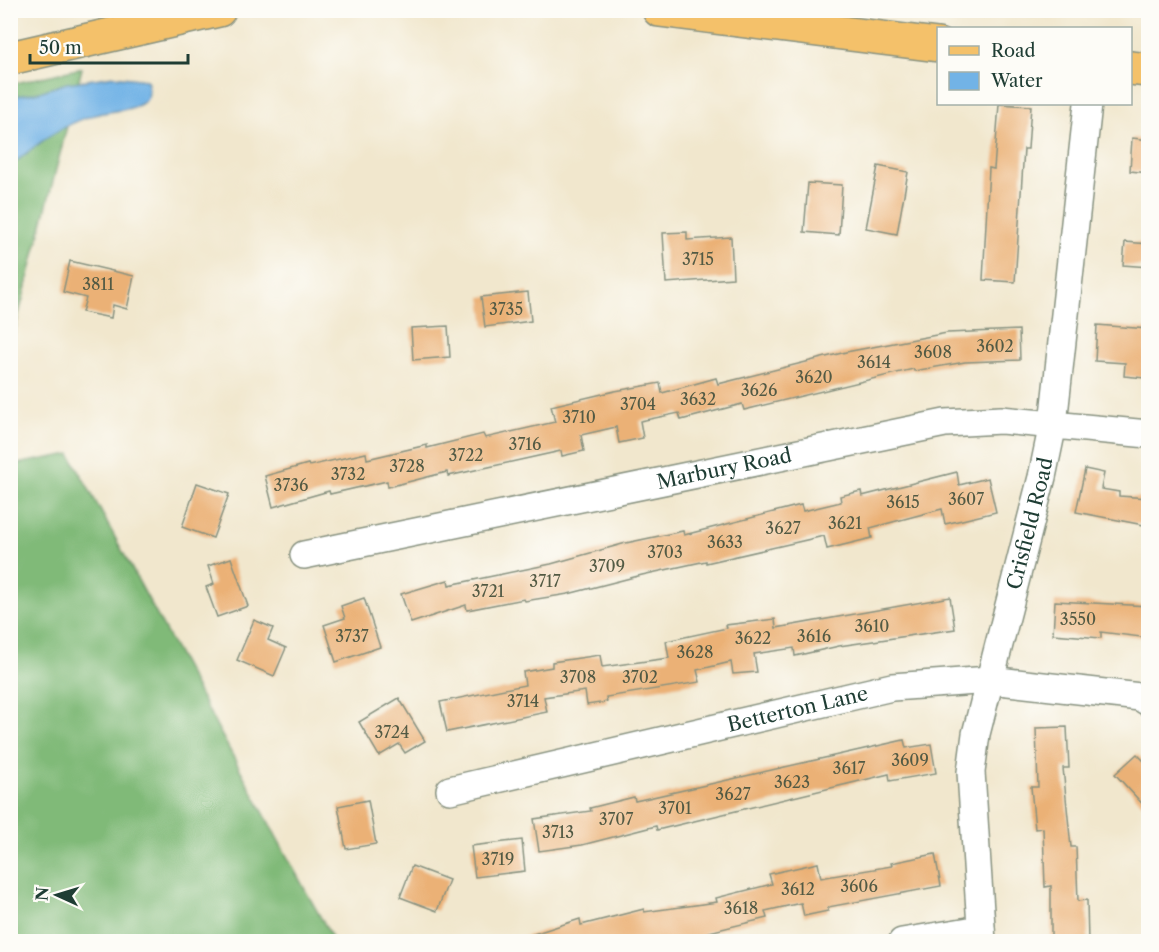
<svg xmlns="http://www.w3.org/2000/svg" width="1159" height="952" font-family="'Libre Caslon Text',serif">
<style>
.forest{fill:#80ba78;stroke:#507c56;stroke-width:1.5}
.water{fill:#72b3e6;stroke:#48788d;stroke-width:1.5}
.building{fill:#ebb176}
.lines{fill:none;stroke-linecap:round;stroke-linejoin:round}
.minor-casing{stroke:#889280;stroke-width:30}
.major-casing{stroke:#889280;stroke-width:36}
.minor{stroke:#fff;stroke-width:27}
.major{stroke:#f4c16a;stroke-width:33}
.labels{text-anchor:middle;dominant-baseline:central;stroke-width:4.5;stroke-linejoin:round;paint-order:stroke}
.number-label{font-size:16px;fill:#525a44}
.street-label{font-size:20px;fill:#1f3d34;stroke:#fdfcf7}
</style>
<rect width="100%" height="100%" fill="#fdfcf7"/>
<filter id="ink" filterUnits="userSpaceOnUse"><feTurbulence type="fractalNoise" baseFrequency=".0167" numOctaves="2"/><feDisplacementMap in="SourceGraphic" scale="12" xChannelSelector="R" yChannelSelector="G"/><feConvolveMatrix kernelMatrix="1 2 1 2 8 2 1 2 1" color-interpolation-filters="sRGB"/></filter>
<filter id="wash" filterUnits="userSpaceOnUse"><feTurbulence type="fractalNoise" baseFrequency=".008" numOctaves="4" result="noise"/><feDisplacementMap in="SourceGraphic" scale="24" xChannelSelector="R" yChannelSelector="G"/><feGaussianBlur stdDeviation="1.35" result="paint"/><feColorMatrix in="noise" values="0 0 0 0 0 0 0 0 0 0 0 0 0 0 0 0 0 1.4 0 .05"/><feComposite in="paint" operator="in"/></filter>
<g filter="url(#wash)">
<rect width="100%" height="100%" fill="#f1e7cd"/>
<g class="forest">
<path d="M82,68L11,345V84Z"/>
<path d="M70,454L303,886L334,941H11V465Z"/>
</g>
<path class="water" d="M114,76L147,80C148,86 151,94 147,99C138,110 117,110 103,113C67,120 38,143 11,166V97L39,92L67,83Z"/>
<g id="blocks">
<g class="building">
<path d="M999,104L1031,106L1028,149H1024L1015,282L983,280L989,168L994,169Z"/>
<path d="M1132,138L1149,140V173L1130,171Z"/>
<path d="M878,166L908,172L897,234L866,228Z"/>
<path d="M808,183L842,185L839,235L804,232Z"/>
<path d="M687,232V240L731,237L733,278L666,283L663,233Z"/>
<path d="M1125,242L1149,244V267L1123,265Z"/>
<path d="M70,261L134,276L127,309L113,305L111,318L82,312L86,298L63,292Z"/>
<path d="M528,292L531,321L485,327L481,297Z"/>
<path d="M1097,325L1148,329L1145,378L1124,376L1125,363L1095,361Z"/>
<path d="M448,326L450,357L413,360L411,328Z"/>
<path d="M1019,330L1020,360L965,362L914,371L913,369L744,410L742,404L681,420L679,413L640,421L643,438L619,443L616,427L581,435L584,451L562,456L561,451L448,476L447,472L388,487L387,481L330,494L329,491L273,507L265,476L308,464L309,466L366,453L367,459L427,445V448L483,434L485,438L555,422L551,406L615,391L660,383L662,393L716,378L718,384L846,352L947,333Z"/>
<path d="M1085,469L1104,473L1101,489L1119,492V496L1149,498V526L1076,512Z"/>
<path d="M957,472L959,485L988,478L996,512L945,524L942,509L870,528L872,538L827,549L824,536L706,563V561L642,575L568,594L525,601L524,599L467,610L466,605L411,623L401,594L448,580L449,585L551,564L626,543L683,531L684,535L801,505L803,511L841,502L840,496L861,491L862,496Z"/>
<path d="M197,483L229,494L213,538L182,527Z"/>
<path d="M231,558L248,606L217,617L206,587L214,584L208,566Z"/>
<path d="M950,597L955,629L839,646L795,656L794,648L754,654L757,672L733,674L731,662L697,670L700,682L606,697L607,702L587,705L585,691L544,697L547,712L447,732L440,702L525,685L523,672L552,667V662L600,655L602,667L669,658L666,641L727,628L726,625L775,619L776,628Z"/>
<path d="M364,598L380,647L336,662L324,625L345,618L341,606Z"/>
<path d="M1055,601L1149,606V638L1101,632V638L1053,634Z"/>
<path d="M254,620L273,628L268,640L286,648L274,676L237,660Z"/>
<path d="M399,698L425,741L405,753L399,744L379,756L359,722Z"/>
<path d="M1067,727L1069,768H1063L1071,847H1076L1078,901L1087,900L1088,942H1051V886L1045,887L1043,828L1035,829L1031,787H1038L1036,728Z"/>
<path d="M904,740L906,748L931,744L936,773L890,781L889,774L657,830L656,826L582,845L539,851L534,819L591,811L590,808L634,797L635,801Z"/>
<path d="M1137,754L1149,766V811L1115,774Z"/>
<path d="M368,800L376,844L346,849L338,806Z"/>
<path d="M522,840L525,871L475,877L471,846Z"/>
<path d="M935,854L941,886L828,907V911L804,916L801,903L765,911L767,918L705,933V936L668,942H521V938L580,919L581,925L644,909V912L717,902L716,898L772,884L769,874L818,863L821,878L892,866L891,863Z"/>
<path d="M412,866L449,880L437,911L400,897Z"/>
</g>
</g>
</g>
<g filter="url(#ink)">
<use href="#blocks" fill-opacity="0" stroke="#889280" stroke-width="1.5"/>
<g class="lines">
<g class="minor-casing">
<g id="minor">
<path id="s1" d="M304,555L945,423L1001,420L1148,434"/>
<path id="s2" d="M450,790L892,687L990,680L1140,697L1148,702"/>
<path d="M902,942L981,929"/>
<path id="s3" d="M982,942L971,772L976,734L1042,477L1053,424L1088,104"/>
</g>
</g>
<g class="major-casing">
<g id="major">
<path d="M659,10L938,45"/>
<path d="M10,58L219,10"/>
<path d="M1130,68L1148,70"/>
</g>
</g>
<use href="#minor" class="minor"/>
<use href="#major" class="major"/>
</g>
</g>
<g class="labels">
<g class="number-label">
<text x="698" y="259">3715</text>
<text x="98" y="284">3811</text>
<text x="506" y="309">3735</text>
<text x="995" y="346">3602</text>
<text x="933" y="352">3608</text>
<text x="874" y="362">3614</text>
<text x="814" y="377">3620</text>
<text x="759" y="390">3626</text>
<text x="698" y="399">3632</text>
<text x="638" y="404">3704</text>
<text x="579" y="417">3710</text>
<text x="525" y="444">3716</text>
<text x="466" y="455">3722</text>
<text x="407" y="466">3728</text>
<text x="348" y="474">3732</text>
<text x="291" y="485">3736</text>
<text x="966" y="499">3607</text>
<text x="903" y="502">3615</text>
<text x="845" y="523">3621</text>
<text x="783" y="528">3627</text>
<text x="725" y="542">3633</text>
<text x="665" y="552">3703</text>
<text x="607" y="566">3709</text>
<text x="545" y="581">3717</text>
<text x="488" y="591">3721</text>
<text x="1078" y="619">3550</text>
<text x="872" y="626">3610</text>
<text x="352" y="636">3737</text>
<text x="814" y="636">3616</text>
<text x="753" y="638">3622</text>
<text x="695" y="652">3628</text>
<text x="578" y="677">3708</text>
<text x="640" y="677">3702</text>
<text x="523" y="701">3714</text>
<text x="392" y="732">3724</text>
<text x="910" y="760">3609</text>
<text x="849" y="768">3617</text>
<text x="792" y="782">3623</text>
<text x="733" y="794">3627</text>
<text x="675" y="808">3701</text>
<text x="616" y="819">3707</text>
<text x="558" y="832">3713</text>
<text x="498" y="859">3719</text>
<text x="859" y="886">3606</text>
<text x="798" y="889">3612</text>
<text x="741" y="908">3618</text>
</g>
<g class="street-label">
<text stroke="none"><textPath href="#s1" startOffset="429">Marbury Road</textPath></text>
<text stroke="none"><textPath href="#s3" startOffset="426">Crisfield Road</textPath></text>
<text stroke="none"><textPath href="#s2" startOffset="357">Betterton Lane</textPath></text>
</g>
</g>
<rect width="1159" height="952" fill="none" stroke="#fdfcf7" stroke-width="36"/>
<rect x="937" y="27" width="195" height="78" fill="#fdfcf7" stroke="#a4b0a9" stroke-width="1.5"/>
<rect x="949" y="46" width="30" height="9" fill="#f4c16a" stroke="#a4b0a9" stroke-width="1.5"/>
<text x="991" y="57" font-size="18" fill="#1f3d34">Road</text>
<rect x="949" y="72" width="30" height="18" fill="#72b3e6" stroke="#a4b0a9" stroke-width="1.5"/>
<text x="991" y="87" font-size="18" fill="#1f3d34">Water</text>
<g transform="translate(57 895) rotate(274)" stroke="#fdfcf7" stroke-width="4.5" paint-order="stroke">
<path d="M0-4.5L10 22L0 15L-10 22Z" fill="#1f3d34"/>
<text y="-9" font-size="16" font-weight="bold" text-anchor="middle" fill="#1f3d34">N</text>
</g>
<path d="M30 54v9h158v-9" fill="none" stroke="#1f3d34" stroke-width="3"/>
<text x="39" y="54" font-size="18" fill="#1f3d34" stroke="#fdfcf7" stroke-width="4.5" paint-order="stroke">50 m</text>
</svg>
